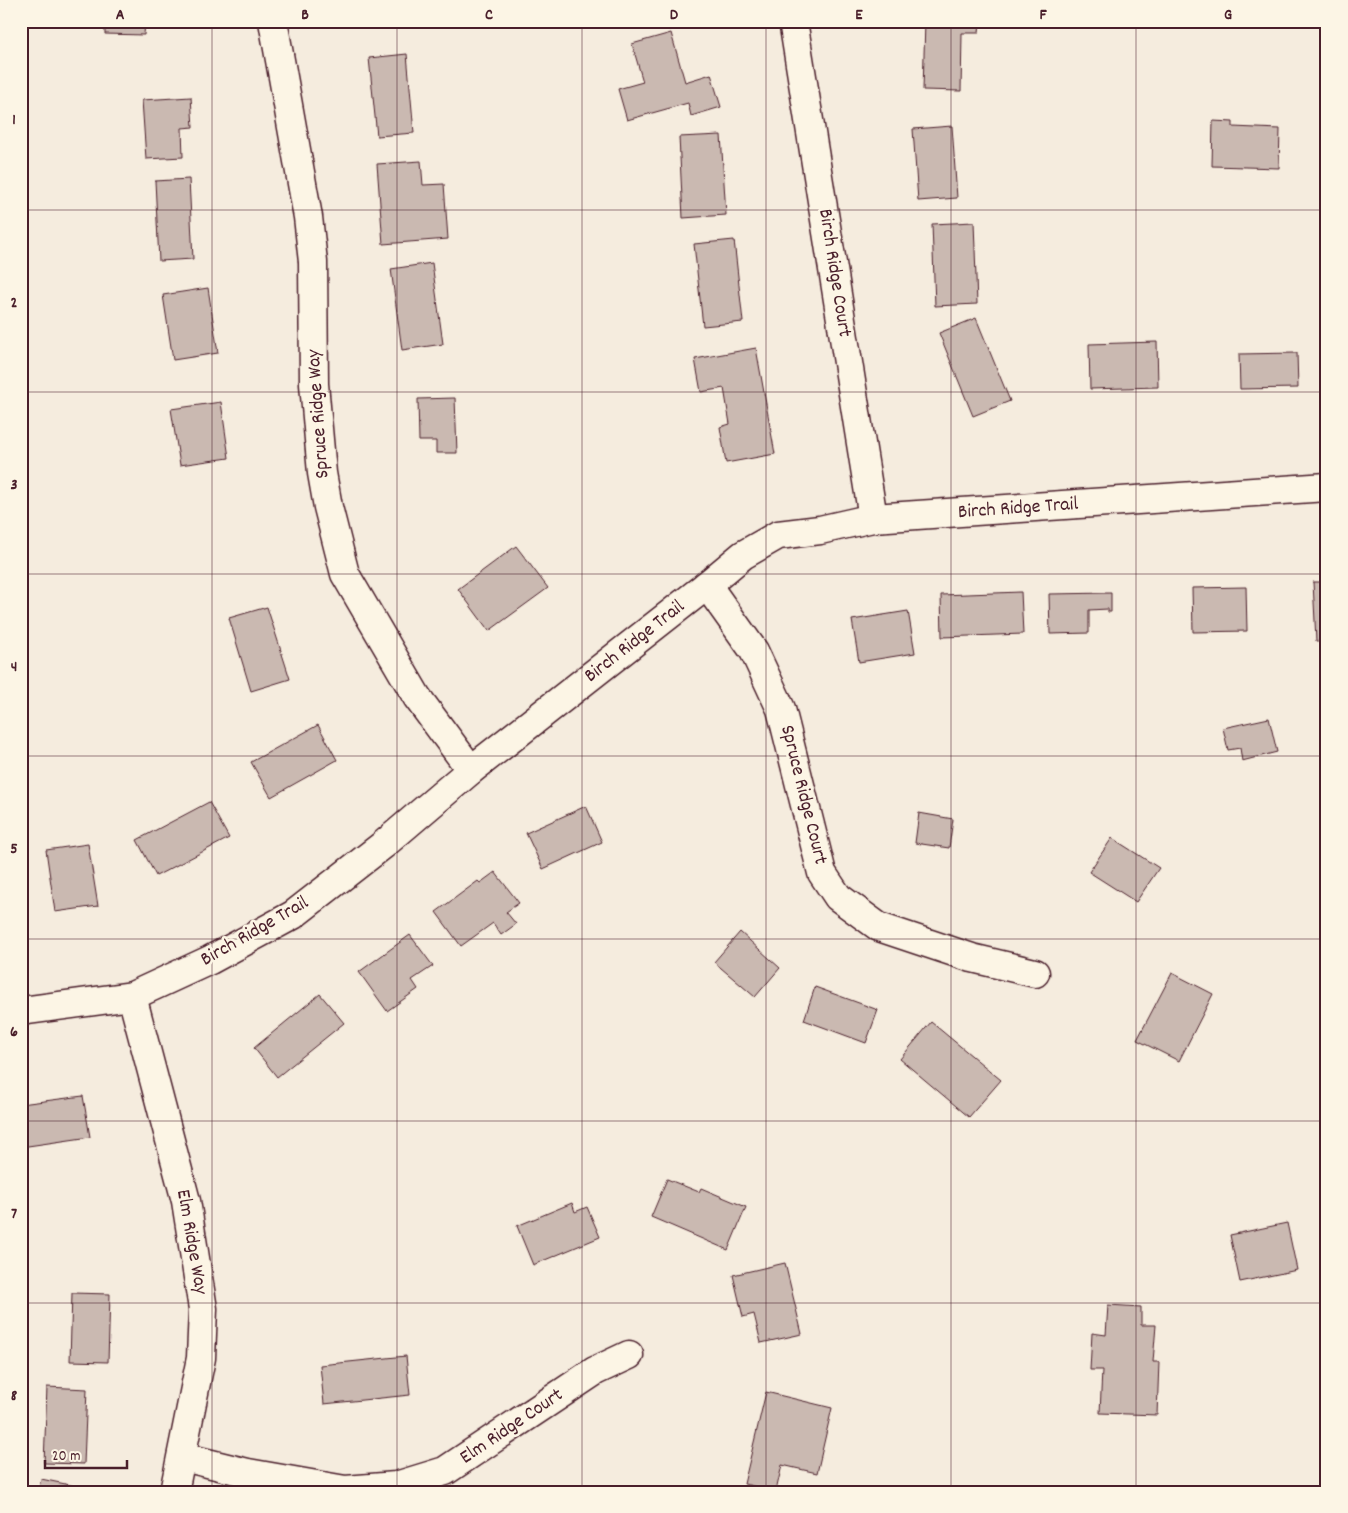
<svg xmlns="http://www.w3.org/2000/svg" width="1348" height="1513" font-family="Dekko,sans-serif">
<style>
.building{fill:#cab9b1;stroke:#4a1f2b}
.lines{fill:none;stroke-linecap:round;stroke-linejoin:round}
.minor-casing{stroke:#4a1f2b;stroke-width:31}
.minor{stroke:#fcf5e5;stroke-width:28}
.grid{fill:none;stroke:#4a1f2b;stroke-width:1;stroke-opacity:0.55}
.labels{text-anchor:middle;dominant-baseline:central;stroke-width:5;stroke-linejoin:round;paint-order:stroke}
.street-label{font-size:20px;fill:#4a1f2b;stroke:#fcf5e5}
.neatline{fill:none;stroke:#4a1f2b;stroke-width:2}
.grid-label{font-size:16px;text-anchor:middle;font-weight:bold;fill:#4a1f2b}
</style>
<rect width="100%" height="100%" fill="#f5ecde"/>
<filter id="ink" filterUnits="userSpaceOnUse"><feTurbulence type="fractalNoise" baseFrequency=".02" numOctaves="2"/><feDisplacementMap in="SourceGraphic" scale="10" xChannelSelector="R" yChannelSelector="G"/><feConvolveMatrix kernelMatrix="1 2 1 2 8 2 1 2 1" color-interpolation-filters="sRGB"/></filter>
<g filter="url(#ink)">
<g class="building">
<path d="M105,21H145L144,35L105,34Z"/>
<path d="M925,21H980L979,33H962L961,91L923,90Z"/>
<path d="M671,33L685,82L711,74L721,107L691,116L688,103L627,120L618,89L643,82L632,44Z"/>
<path d="M407,54L414,133L377,136L369,58Z"/>
<path d="M191,97L193,127L182,128L183,157L146,159L142,100Z"/>
<path d="M1213,121L1233,122V127L1280,129L1279,168L1212,166Z"/>
<path d="M952,126L957,198L918,201L913,129Z"/>
<path d="M721,135L726,215L683,218L679,137Z"/>
<path d="M421,161L423,185L444,184L448,239L383,244L377,164Z"/>
<path d="M189,179L193,259L159,261L155,181Z"/>
<path d="M974,222L977,304L935,306L932,224Z"/>
<path d="M734,240L743,322L703,326L694,244Z"/>
<path d="M432,263L443,344L402,350L391,269Z"/>
<path d="M208,288L218,353L173,360L163,295Z"/>
<path d="M976,318L1010,401L973,416L939,333Z"/>
<path d="M1157,342L1158,387L1090,389L1089,344Z"/>
<path d="M756,348L775,454L726,463L720,427L730,424L724,388L701,392L695,359Z"/>
<path d="M1297,353L1298,388L1240,389L1239,354Z"/>
<path d="M455,398L457,453H436V441H419L418,399Z"/>
<path d="M221,402L229,458L180,465L171,409Z"/>
<path d="M516,546L548,588L489,631L458,589Z"/>
<path d="M1313,582H1327V641H1316Z"/>
<path d="M1246,587L1247,631L1193,632L1192,588Z"/>
<path d="M1021,592L1023,634L942,637L941,595Z"/>
<path d="M1111,593V612H1108V609L1089,610V633L1050,634L1049,594Z"/>
<path d="M267,607L290,679L251,691L229,618Z"/>
<path d="M908,611L915,653L859,662L852,620Z"/>
<path d="M1269,718L1277,752L1242,761L1240,748L1228,750L1223,728Z"/>
<path d="M318,725L337,760L271,797L251,762Z"/>
<path d="M1324,753H1327V821H1322Z"/>
<path d="M209,802L229,838L156,876L137,840Z"/>
<path d="M586,806L602,842L543,869L526,833Z"/>
<path d="M919,813L953,819L949,848L915,843Z"/>
<path d="M1112,838L1159,868L1136,902L1089,872Z"/>
<path d="M88,844L98,906L55,912L46,850Z"/>
<path d="M495,872L519,903L506,912L516,924L501,935L493,923L461,946L436,912L478,881L480,883Z"/>
<path d="M740,932L780,968L755,997L714,962Z"/>
<path d="M410,935L433,966L412,980L418,989L387,1011L359,972Z"/>
<path d="M1172,973L1213,994L1179,1061L1137,1040Z"/>
<path d="M815,987L878,1010L866,1043L804,1020Z"/>
<path d="M320,994L344,1023L277,1077L254,1048Z"/>
<path d="M931,1022L1001,1080L969,1117L900,1059Z"/>
<path d="M83,1096L90,1137L21,1147V1104Z"/>
<path d="M667,1179L699,1192L701,1188L746,1207L728,1250L651,1217Z"/>
<path d="M572,1203L575,1212L587,1207L600,1237L533,1265L517,1226Z"/>
<path d="M1287,1223L1297,1270L1240,1282L1230,1235Z"/>
<path d="M785,1263L802,1334L761,1343L754,1314L743,1317L733,1275Z"/>
<path d="M72,1293L110,1294L108,1362L70,1361Z"/>
<path d="M1108,1305L1141,1307V1325H1156L1153,1362H1159L1157,1415L1100,1413L1102,1370H1090L1092,1333L1106,1335Z"/>
<path d="M406,1356L410,1395L324,1404L320,1365Z"/>
<path d="M47,1387L87,1389L84,1464L44,1463Z"/>
<path d="M766,1392L832,1408L817,1473L782,1465L776,1491L744,1484Z"/>
<path d="M41,1479L80,1487L79,1492H38Z"/>
</g>
<g class="lines">
<g class="minor-casing">
<g id="minor">
<path d="M273,21L308,217L313,262L314,384L322,473L328,507L345,574L417,697L471,770"/>
<path d="M794,27L873,518"/>
<path d="M707,585L754,651L781,709L822,873L838,897L879,927L972,958L1035,973"/>
<path d="M132,996L186,1201L203,1309L201,1358L174,1492"/>
<path d="M21,1011L132,996L210,960L293,915L383,845L471,770L707,585L743,555L778,535L820,530L873,518L1327,487"/>
<path d="M183,1457L248,1473L345,1490L396,1486L445,1471L595,1371L629,1355"/>
</g>
</g>
<use href="#minor" class="minor"/>
</g>
</g>
<path class="grid" d="M212,21V1492M397,21V1492M582,21V1492M766,21V1492M951,21V1492M1136,21V1492M21,210H1327M21,392H1327M21,574H1327M21,756H1327M21,939H1327M21,1121H1327M21,1303H1327"/>
<g class="labels">
<g class="street-label">
<text transform="translate(834 273) rotate(81)">Birch Ridge Court</text>
<text transform="translate(319 414) rotate(-94)">Spruce Ridge Way</text>
<text transform="translate(1018 509) rotate(-4)">Birch Ridge Trail</text>
<text transform="translate(635 642) rotate(-38)">Birch Ridge Trail</text>
<text transform="translate(803 795) rotate(76)">Spruce Ridge Court</text>
<text transform="translate(255 932) rotate(-30)">Birch Ridge Trail</text>
<text transform="translate(191 1242) rotate(80)">Elm Ridge Way</text>
<text transform="translate(512 1427) rotate(-34)">Elm Ridge Court</text>
</g>
</g>
<rect width="1348" height="1513" fill="none" stroke="#fcf5e5" stroke-width="55"/>
<path d="M45 1460v8h82v-8" fill="none" stroke="#4a1f2b" stroke-width="2.5"/>
<text x="52" y="1460" font-size="15" fill="#4a1f2b" stroke="#fcf5e5" stroke-width="4" paint-order="stroke">20 m</text>
<rect x="28" y="28" width="1292" height="1458" class="neatline"/>
<g class="grid-label">
<text x="120" y="19">A</text>
<text x="305" y="19">B</text>
<text x="489" y="19">C</text>
<text x="674" y="19">D</text>
<text x="859" y="19">E</text>
<text x="1043" y="19">F</text>
<text x="1228" y="19">G</text>
<text x="14" y="124">1</text>
<text x="14" y="307">2</text>
<text x="14" y="489">3</text>
<text x="14" y="671">4</text>
<text x="14" y="853">5</text>
<text x="14" y="1036">6</text>
<text x="14" y="1218">7</text>
<text x="14" y="1400">8</text>
</g>
</svg>
